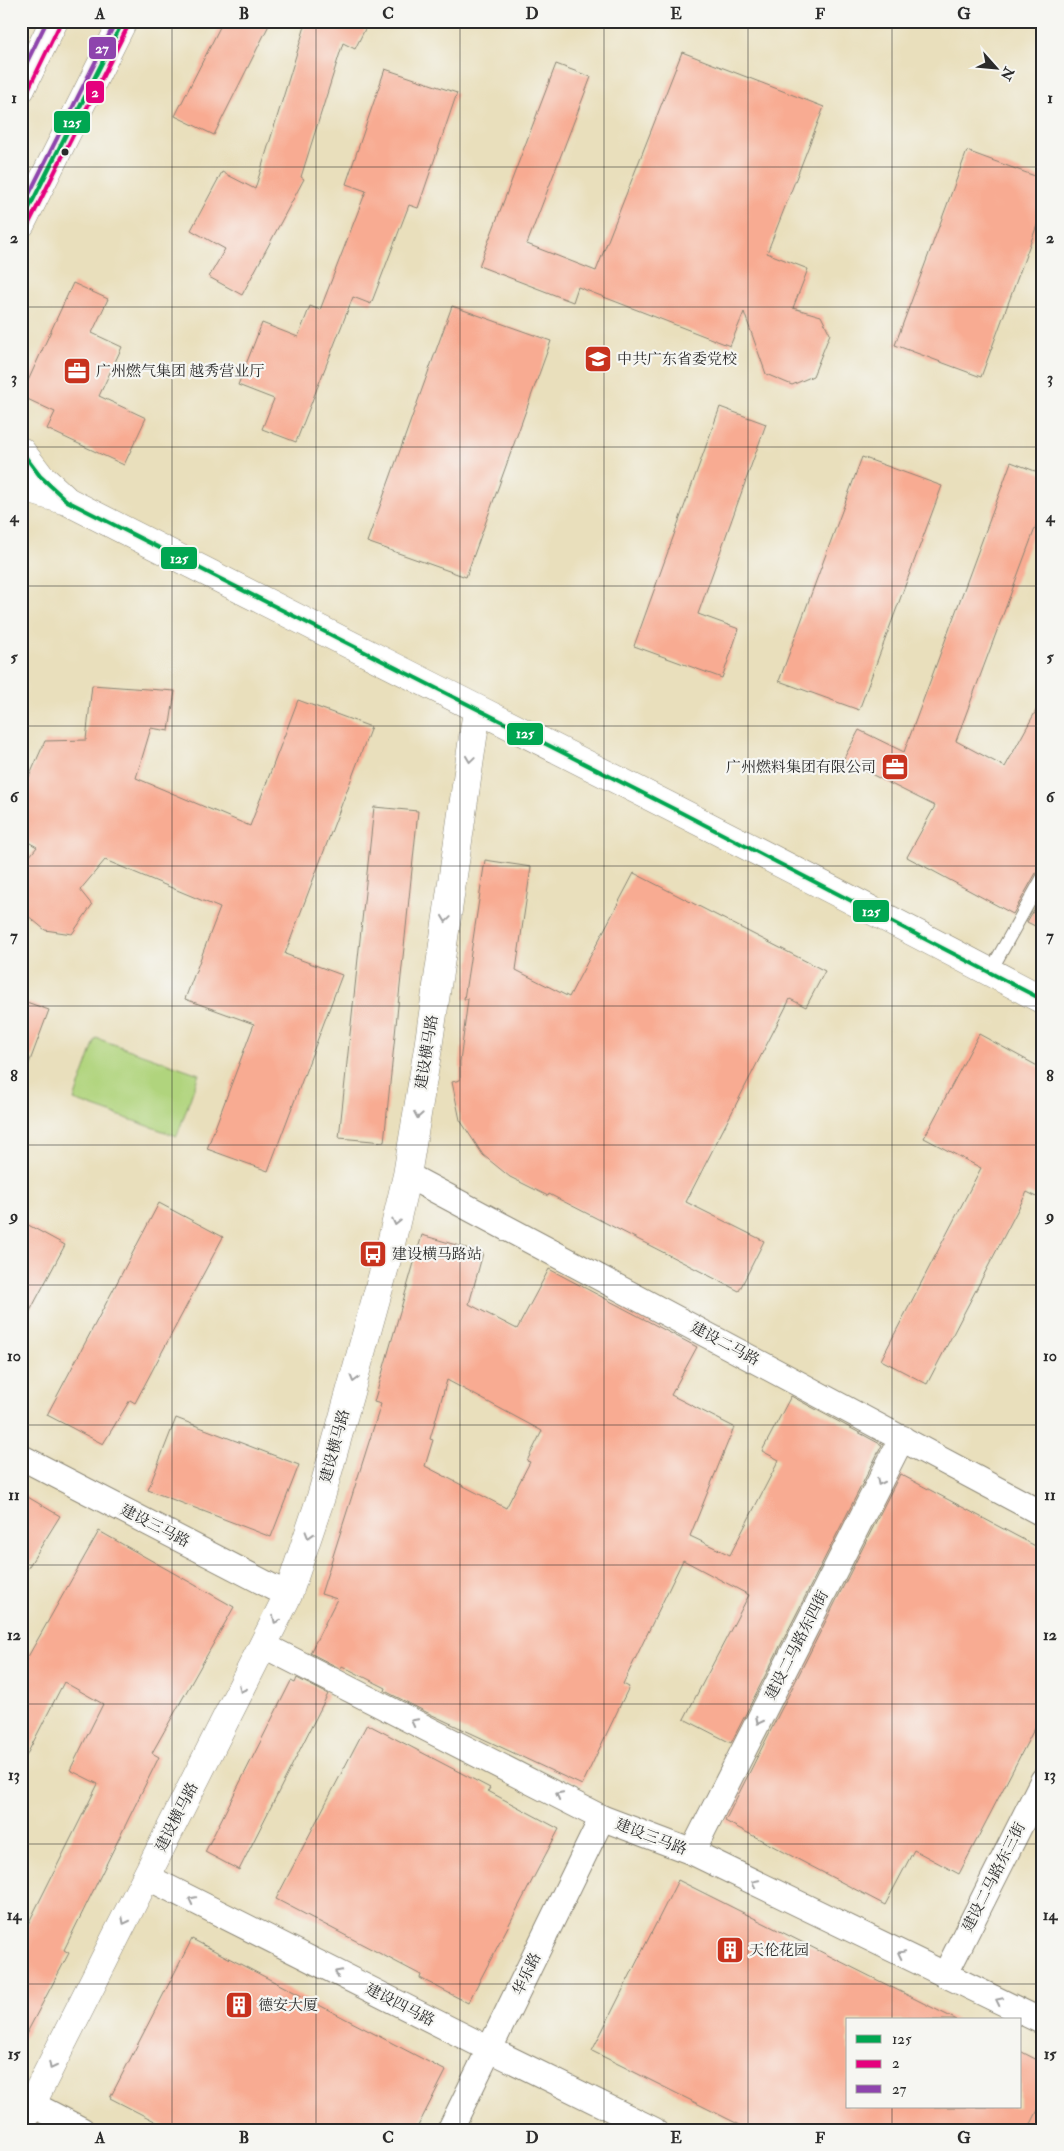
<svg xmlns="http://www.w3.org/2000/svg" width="1064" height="2151" font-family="'IM FELL Double Pica','Noto Serif SC',serif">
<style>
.green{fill:#b0d47d;stroke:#6e8054}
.building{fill:#f8ab92;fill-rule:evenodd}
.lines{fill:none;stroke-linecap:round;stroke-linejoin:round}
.service-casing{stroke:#8a8574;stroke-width:14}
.minor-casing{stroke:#8a8574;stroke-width:27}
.tertiary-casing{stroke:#8a8574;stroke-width:29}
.trunk-casing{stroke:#8a8574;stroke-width:29}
.service{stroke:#fff;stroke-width:12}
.minor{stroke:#fff;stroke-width:25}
.tertiary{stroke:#fff;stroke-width:28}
.trunk{stroke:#fff;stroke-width:28}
.bus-1-casing{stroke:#f6f6f2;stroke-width:8}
.bus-2-casing{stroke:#f6f6f2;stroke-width:8}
.bus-3-casing{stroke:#f6f6f2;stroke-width:8}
.bus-1{stroke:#00a651;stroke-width:4}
.bus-2{stroke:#e5007d;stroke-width:4}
.bus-3{stroke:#8e44ad;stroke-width:4}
.oneway{stroke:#a0a0a0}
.grid{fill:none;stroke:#2b2b2b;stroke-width:1;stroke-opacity:0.55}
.bus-dot{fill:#2b2b2b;stroke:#f6f6f2;stroke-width:2}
.labels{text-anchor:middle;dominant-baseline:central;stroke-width:4.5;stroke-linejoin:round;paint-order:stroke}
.poi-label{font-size:15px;fill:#2b2b2b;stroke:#f6f6f2;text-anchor:start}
.street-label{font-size:15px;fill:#2b2b2b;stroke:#f6f6f2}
.line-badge{stroke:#f6f6f2;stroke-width:2}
.badge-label{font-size:14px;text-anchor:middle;font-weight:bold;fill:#fff}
.neatline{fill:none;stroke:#2b2b2b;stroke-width:2}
.grid-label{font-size:16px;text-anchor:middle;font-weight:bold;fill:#2b2b2b}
</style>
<rect width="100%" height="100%" fill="#f6f6f2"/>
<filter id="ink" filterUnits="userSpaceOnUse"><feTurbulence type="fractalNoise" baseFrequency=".02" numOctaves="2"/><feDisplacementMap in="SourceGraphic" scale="10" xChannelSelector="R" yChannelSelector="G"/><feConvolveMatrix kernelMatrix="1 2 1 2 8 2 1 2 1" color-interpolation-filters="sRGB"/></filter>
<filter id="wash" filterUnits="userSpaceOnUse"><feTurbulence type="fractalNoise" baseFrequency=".0096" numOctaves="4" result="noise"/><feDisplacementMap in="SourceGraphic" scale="20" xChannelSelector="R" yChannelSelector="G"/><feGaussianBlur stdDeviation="1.12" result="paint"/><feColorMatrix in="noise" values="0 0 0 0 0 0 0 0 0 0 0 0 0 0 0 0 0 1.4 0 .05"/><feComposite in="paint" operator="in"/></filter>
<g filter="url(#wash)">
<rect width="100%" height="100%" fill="#e9dfbc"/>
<path class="green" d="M96,1038L199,1074L177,1136L74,1100Z"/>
<g id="blocks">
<g class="building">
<path d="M223,21H271L214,135L175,116Z"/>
<path d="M301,21H369L355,49L343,43L301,177L304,179L242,295L209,277L225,249L191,230L222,172L255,189L306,23Z"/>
<path d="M682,52L824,107L767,253L808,269L793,308L821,316L830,334L813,376L792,385L766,374L744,312L730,346L578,287L573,302L479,266L556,64L591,77L527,244L596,271Z"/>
<path d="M385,69L457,93L418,208L409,205L371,304L353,297L296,442L262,429L274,399L238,385L262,323L298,337L310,306L320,310L366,191L346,184Z"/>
<path d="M967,151L1043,179V209L981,377L895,345Z"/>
<path d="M73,283L108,299L92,333L122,347L99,396L146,418L124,465L47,429L55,412L21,396Z"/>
<path d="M452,306L551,341L466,577L367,542Z"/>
<path d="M720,407L766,424L698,614L739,629L722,678L634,646Z"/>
<path d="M862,457L942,486L859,710L779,681Z"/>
<path d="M1011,462L1043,474V507L956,741L1005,767L1043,698V869L1036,873L1013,914L907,857L935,806L843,760L859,730L904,752Z"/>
<path d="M92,685L175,691L169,731L151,728L136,778L250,826L298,700L371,727L285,954L342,975L268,1171L207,1149L254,1024L185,999L220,908L105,860L80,890L92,905L72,934L45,930L21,910V867L37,847L21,838V795L45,741L86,740Z"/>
<path d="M374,807L418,811L384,1142L339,1138Z"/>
<path d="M485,860L531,867L516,970L569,997L634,873L825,971L806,1007L790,999L686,1202L764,1241L739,1291L549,1194L548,1196L510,1177L483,1155L460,1120L452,1082L460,1080V1062L468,999H464Z"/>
<path d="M1043,894V930L1027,922Z"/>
<path d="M21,1000L49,1010L24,1077L21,1076Z"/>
<path d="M979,1034L1043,1069V1200L1027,1192L927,1384L881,1360L981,1168L924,1138Z"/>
<path d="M159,1203L223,1237L135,1403L130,1400L103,1444L47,1415Z"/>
<path d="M21,1221L65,1245L21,1328Z"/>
<path d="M422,1235L483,1253L469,1304L517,1329L549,1269L697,1347L671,1395L734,1427L690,1536L730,1555L779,1460L762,1451L791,1396L882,1445L731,1743L684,1719L749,1595L683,1560L623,1684L629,1687L582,1785L428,1713L385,1691L386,1688L342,1666L341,1669L310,1653L337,1599L321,1594L381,1404L374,1402ZM447,1380L542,1431L527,1461L530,1462L506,1508L425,1466L433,1440L430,1439Z"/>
<path d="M176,1418L299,1465L271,1537L148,1490Z"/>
<path d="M900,1474L1043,1550V1712L959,1874L914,1850L885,1905L725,1821Z"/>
<path d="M21,1493L60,1516L21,1579Z"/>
<path d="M99,1531L234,1607L152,1753L159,1757L64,1950L69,1953L21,2044V1938L98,1784L70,1770L103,1704L64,1682L21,1766V1669Z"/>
<path d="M297,1678L328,1694L239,1870L205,1852L291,1681L295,1683Z"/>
<path d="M367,1724L490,1788L488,1791L559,1829L468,2003L420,1978L421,1975L276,1899Z"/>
<path d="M678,1880L957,2020H848V2107H1020V2051L1043,2063V2100L1028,2130H750L592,2051Z"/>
<path d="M192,1939L446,2071L416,2130H172L110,2098Z"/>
</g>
</g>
</g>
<g filter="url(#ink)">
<use href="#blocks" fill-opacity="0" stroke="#8a8574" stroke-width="1"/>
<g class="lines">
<g class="service-casing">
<path id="service" d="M990,972L1043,877"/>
</g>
<g class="minor-casing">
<g id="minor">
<path d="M407,1175L1043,1514"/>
<path d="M21,1457L288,1595"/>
<path d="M263,1645L602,1818L692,1852L1043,2022"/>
<path d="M692,1852L902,1438"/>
<path d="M147,1877L491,2050L654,2130"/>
<path d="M945,1975L1043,1780"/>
<path d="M32,2104L82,2130"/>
<path d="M450,2130L602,1818"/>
</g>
</g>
<g class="tertiary-casing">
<g id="tertiary">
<path d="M21,451L40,476L64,498"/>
<path d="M21,487L67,501C392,667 720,829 1043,1000"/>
<path d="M21,2125L263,1645L288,1595L321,1497L389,1252L407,1175L428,1048L477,710"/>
</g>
</g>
<g class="trunk-casing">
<g id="trunk">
<path d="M21,89L54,21"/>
<path d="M21,224L123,21"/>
</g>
</g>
<use href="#service" class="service"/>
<use href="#minor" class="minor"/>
<use href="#tertiary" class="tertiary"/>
<use href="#trunk" class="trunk"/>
<g class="bus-1-casing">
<g id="bus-1">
<path d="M21,224L123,21"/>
<path d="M21,451L40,476L67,501L678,811L1043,1000"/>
</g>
</g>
<g class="bus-2-casing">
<g id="bus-2">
<path d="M27,92L60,24"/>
<path d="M27,227L129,24"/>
</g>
</g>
<g class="bus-3-casing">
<g id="bus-3">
<path d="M21,74L47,21"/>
<path d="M21,210L116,21"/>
</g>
</g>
<use href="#bus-1" class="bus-1"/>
<use href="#bus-2" class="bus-2"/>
<use href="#bus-3" class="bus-3"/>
</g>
<defs><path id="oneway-chevron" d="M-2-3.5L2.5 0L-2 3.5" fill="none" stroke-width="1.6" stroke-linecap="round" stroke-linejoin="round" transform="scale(1.25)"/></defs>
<g class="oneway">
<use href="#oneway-chevron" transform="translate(470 759) rotate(98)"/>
<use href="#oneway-chevron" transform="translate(446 919) rotate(98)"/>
<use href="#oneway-chevron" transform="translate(418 1115) rotate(100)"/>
<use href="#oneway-chevron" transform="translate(396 1222) rotate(103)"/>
<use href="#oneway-chevron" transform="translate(354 1379) rotate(105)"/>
<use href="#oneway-chevron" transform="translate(880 1482) rotate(117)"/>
<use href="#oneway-chevron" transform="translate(309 1535) rotate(107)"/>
<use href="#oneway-chevron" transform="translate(276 1620) rotate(116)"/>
<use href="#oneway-chevron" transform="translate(242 1689) rotate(117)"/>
<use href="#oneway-chevron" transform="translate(759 1721) rotate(117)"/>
<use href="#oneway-chevron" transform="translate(414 1722) rotate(-153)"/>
<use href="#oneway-chevron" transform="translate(559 1795) rotate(-153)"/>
<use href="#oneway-chevron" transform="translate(755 1883) rotate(-154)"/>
<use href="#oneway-chevron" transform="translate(192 1900) rotate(-153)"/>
<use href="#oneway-chevron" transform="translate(125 1921) rotate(117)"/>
<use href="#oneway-chevron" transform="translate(901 1954) rotate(-154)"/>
<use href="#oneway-chevron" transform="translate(338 1973) rotate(-153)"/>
<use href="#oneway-chevron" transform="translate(999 2001) rotate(-154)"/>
<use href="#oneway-chevron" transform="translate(52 2066) rotate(117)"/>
</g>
</g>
<path class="grid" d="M172,21V2130M316,21V2130M460,21V2130M604,21V2130M748,21V2130M892,21V2020M21,167H1043M21,307H1043M21,447H1043M21,586H1043M21,726H1043M21,866H1043M21,1006H1043M21,1145H1043M21,1285H1043M21,1425H1043M21,1565H1043M21,1704H1043M21,1844H1043M21,1984H1043M892,2107V2130"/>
<defs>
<g id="university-square" transform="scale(1.4375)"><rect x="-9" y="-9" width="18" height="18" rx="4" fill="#c8321e" stroke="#f6f6f2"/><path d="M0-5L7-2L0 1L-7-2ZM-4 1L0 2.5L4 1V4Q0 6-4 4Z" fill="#fff"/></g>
<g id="office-square" transform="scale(1.4375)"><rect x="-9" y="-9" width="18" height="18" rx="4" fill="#c8321e" stroke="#f6f6f2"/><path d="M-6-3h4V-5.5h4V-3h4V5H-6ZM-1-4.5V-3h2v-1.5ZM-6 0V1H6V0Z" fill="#fff"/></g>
<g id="bus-square" transform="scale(1.4375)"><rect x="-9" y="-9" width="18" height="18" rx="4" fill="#c8321e" stroke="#f6f6f2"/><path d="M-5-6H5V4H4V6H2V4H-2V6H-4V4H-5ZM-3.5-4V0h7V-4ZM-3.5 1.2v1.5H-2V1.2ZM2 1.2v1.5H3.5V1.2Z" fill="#fff"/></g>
<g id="building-square" transform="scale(1.4375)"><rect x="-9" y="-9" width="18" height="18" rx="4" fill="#c8321e" stroke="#f6f6f2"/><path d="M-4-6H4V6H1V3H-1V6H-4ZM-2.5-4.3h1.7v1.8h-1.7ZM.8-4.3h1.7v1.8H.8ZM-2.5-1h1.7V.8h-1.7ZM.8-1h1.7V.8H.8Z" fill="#fff"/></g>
</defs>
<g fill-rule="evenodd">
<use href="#university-square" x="598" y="359"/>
<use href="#office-square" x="77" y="371"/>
<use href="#office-square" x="895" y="767"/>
<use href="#bus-square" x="373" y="1254"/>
<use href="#building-square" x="730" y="1950"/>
<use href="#building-square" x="239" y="2005"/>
</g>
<circle class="bus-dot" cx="65" cy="152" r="4.5"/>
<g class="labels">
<g class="poi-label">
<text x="617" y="359">中共广东省委党校</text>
<text x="96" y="371">广州燃气集团 越秀营业厅</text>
<text x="876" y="767" text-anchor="end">广州燃料集团有限公司</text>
<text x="392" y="1254">建设横马路站</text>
<text x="749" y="1950">天伦花园</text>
<text x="258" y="2005">德安大厦</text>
</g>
<g class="street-label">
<text transform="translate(427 1052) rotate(-81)">建设横马路</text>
<text transform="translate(725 1344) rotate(28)">建设二马路</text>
<text transform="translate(335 1446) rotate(-75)">建设横马路</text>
<text transform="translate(155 1526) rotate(27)">建设三马路</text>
<text transform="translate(797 1645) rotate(-63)">建设二马路东四街</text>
<text transform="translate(177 1817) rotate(-63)">建设横马路</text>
<text transform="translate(651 1837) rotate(21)">建设三马路</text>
<text transform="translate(994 1877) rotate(-63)">建设二马路东三街</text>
<text transform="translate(527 1974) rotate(-64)">华乐路</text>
<text transform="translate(400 2005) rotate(27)">建设四马路</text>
</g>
</g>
<g class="line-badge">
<rect x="88" y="36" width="29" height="24" rx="5" fill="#8e44ad"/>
<rect x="85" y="80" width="20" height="24" rx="5" fill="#e5007d"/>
<rect x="53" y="110" width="38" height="24" rx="5" fill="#00a651"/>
<rect x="160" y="546" width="38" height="24" rx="5" fill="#00a651"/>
<rect x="506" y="722" width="38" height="24" rx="5" fill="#00a651"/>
<rect x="852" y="899" width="38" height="24" rx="5" fill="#00a651"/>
</g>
<g class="badge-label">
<text x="102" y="53">27</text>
<text x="95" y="97">2</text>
<text x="72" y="127">125</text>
<text x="179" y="563">125</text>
<text x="525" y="738">125</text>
<text x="871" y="916">125</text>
</g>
<rect width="1064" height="2151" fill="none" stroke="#f6f6f2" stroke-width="55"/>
<rect x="846" y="2018" width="175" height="90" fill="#f6f6f2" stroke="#a5a5a2"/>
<rect x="856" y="2035" width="25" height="8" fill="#00a651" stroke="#a5a5a2"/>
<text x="892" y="2044" font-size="15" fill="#2b2b2b">125</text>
<rect x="856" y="2060" width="25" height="8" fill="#e5007d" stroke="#a5a5a2"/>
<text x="892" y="2068" font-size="15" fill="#2b2b2b">2</text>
<rect x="856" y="2085" width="25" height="8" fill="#8e44ad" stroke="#a5a5a2"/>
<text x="892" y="2094" font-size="15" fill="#2b2b2b">27</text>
<g transform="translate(996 68) rotate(117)" stroke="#f6f6f2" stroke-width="4" paint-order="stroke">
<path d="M0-4L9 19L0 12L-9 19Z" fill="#2b2b2b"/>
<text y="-8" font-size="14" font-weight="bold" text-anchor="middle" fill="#2b2b2b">N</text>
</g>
<rect x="28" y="28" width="1008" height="2096" class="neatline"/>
<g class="grid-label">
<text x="100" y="19">A</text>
<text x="244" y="19">B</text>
<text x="388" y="19">C</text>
<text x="532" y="19">D</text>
<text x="676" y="19">E</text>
<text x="820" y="19">F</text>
<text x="964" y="19">G</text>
<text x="14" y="103">1</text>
<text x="1050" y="103">1</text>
<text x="14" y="243">2</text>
<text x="1050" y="243">2</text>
<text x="14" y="383">3</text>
<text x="1050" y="383">3</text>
<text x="14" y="522">4</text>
<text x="1050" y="522">4</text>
<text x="14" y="662">5</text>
<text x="1050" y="662">5</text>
<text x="14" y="802">6</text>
<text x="1050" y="802">6</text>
<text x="14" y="941">7</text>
<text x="1050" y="941">7</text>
<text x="14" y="1081">8</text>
<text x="1050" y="1081">8</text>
<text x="14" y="1221">9</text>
<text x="1050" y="1221">9</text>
<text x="14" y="1361">10</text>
<text x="1050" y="1361">10</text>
<text x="14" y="1500">11</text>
<text x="1050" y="1500">11</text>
<text x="14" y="1640">12</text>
<text x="1050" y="1640">12</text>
<text x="14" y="1780">13</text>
<text x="1050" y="1780">13</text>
<text x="14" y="1920">14</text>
<text x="1050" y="1920">14</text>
<text x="14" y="2059">15</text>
<text x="1050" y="2059">15</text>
<text x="100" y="2143">A</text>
<text x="244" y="2143">B</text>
<text x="388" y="2143">C</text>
<text x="532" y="2143">D</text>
<text x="676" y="2143">E</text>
<text x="820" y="2143">F</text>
<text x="964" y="2143">G</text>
</g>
</svg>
